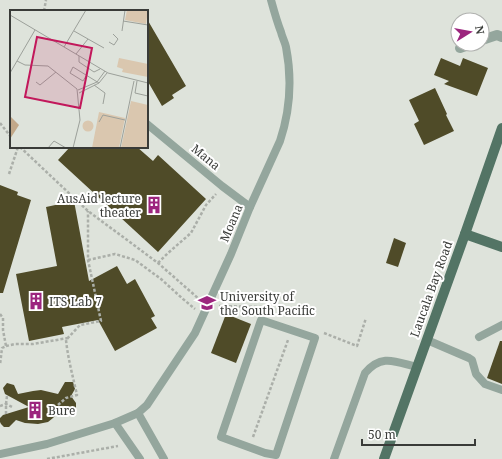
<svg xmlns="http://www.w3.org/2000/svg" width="502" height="459" font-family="'Noto Serif',serif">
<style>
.building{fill:#4f4b28}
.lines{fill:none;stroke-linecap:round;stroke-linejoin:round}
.path{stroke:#abafa9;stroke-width:2.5;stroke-dasharray:3 2;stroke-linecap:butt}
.lane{stroke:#94a69d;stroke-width:8}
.street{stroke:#94a69d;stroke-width:10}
.primary{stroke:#537465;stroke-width:10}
.labels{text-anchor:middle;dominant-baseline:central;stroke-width:4;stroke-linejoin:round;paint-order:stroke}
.street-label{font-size:12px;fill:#393b38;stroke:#fff}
.poi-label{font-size:12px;fill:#393b38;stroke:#fff;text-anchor:start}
.inset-road{fill:none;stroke:#9ca09a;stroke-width:1}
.view{fill:#c2185b;fill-opacity:0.15;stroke:#c2185b;stroke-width:2}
.inset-edge{fill:none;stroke:#393b38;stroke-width:2}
</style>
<rect width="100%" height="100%" fill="#dee3db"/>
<g class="building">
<path d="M147,19L186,86L172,95L174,98L162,106L147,80Z"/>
<path d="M441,58L460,66L463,58L488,68L477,96L444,84L449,81L434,75Z"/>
<path d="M435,88L447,114L446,115L454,131L424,145L414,124L419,121L409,100Z"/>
<path d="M70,147H137L153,161L158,155L206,199L158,252L58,160Z"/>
<path d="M0,185L18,192L17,195L31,200L3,293H0Z"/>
<path d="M74,201L89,281L117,266L127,284L135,279L155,316L151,318L157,328L115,351L98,320L62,327L64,334L29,341L16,274L57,266L46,207Z"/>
<path d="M394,238L406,243L398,267L386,263Z"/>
<path d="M226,314L251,324L236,363L211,353Z"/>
<path d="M500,341H502V384L487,378Z"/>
<path d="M65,382H73L75,389L71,396L76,403V408L73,410L70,411L61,410L53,418L48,422L38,424L25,423L16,420L9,427H4L1,424L0,422V418L3,415L29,407L5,394L3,388L7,383L14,385L18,394L33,391L41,390L58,394Z"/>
</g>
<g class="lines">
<g class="path">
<path d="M44,11L46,0"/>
<path d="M0,123L11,137"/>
<path d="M20,147L88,211L158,263L199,299"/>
<path d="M9,174L18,147"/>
<path d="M88,260L115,254L135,260L161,279L183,299L195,309"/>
<path d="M158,263L168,253L191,233L206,205L216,194"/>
<path d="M219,306L261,307L264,308"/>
<path d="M0,314L3,318V330L6,346L2,348L0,365"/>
<path d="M324,333L357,346L366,318"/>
<path d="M6,346L15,344H33L68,338"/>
<path d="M58,405L66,398L77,395C73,377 68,359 66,340L80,325L101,321L88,260V211"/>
<path d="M0,406L6,404L12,407"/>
<path d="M6,414V404L7,396"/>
<path d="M253,437L288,340"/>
<path d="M47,459L118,446"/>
</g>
<g class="lane">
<path d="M147,124L222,186L250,207"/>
<path d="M261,320L315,338L276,455L265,453L221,437Z"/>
<path d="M479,337L502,325"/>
<path d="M427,340L469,358L472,360L476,374L485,384L502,390"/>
<path d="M138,413L164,459"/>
<path d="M115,423L140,459"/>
<path d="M0,454L47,444L115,423L138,413L147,405L195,333L231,254L250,207L280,141C290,111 292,78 286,47C285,42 282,37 281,32C277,22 274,11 271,0"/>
<path d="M334,459L365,373C382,353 396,362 417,367"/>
</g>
<g class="street">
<path d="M482,40L497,35L502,37"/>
<path d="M460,48L471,44"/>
</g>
<g class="primary">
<path d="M465,234L502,247"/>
<path d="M384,459L465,234L502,128"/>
</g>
</g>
<defs>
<g id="building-bare" transform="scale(1.38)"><path d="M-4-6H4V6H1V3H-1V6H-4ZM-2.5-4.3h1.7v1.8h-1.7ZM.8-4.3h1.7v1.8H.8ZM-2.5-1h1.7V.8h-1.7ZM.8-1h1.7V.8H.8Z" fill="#9c257e" stroke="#fff" stroke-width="2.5" paint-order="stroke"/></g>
<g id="university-bare" transform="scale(1.38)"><path d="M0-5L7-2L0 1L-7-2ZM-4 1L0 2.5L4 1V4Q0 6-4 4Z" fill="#9c257e" stroke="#fff" stroke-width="2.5" paint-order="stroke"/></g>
</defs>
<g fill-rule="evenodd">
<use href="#building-bare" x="154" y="205"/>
<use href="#building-bare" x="36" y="301"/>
<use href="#university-bare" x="207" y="303"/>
<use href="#building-bare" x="35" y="410"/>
</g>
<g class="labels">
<g class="street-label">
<text transform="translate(206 157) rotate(39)">Mana</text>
<text transform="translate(231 223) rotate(-67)">Moana</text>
<text transform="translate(431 289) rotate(-70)">Laucala Bay Road</text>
</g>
<g class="poi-label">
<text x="141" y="198" text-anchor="end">AusAid lecture<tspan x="141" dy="14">theater</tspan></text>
<text x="220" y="296">University of<tspan x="220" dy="14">the South Pacific</tspan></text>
<text x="49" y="301">ITS Lab 7</text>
<text x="48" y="410">Bure</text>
</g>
</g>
<g transform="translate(10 10)">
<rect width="138" height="138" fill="#dee3db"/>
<path d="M117,0H138L136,14L115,10ZM109,48L138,54V67L112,62L113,59L107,57ZM121,91L138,95V138H111ZM89,102L115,108L109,138H82ZM72.5 116a5.5 5.5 0 1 1 11 0a5.5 5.5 0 1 1-11 0Z" fill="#dac7af"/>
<path d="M0,106L9,115L0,129Z" fill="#c2a889"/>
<path class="inset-road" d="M0,5L98,63L138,73M113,11L138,15M64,21L78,29L66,44M112,21L115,0M78,29L94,38M99,32L104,35L108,29L103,24M54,37L76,0M69,46V52L84,62L90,59M7,51L15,55L38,56L67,79L70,110L63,138M0,63L25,20M76,66L73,71L60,63L63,57L89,73M127,71L125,83L138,86M26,72L30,75L46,62M84,75L95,83L93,94M68,80L87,72L95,61M69,83L89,73L97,63M89,112L93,105L115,110M38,138L44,131L56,138M110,138L124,71"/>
<path class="view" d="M27,27L82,38L70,98L15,87Z"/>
<rect width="138" height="138" class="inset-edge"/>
</g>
<g transform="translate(470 32) rotate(79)"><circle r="19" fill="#ffffff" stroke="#b0b1af"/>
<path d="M0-3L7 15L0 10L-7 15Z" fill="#9c257e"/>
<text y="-6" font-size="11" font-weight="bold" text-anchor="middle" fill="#393b38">N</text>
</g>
<path d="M362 439v6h113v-6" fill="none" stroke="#393b38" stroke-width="2"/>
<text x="368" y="439" font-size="12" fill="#393b38" stroke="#ffffff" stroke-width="3" paint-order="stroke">50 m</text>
</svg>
